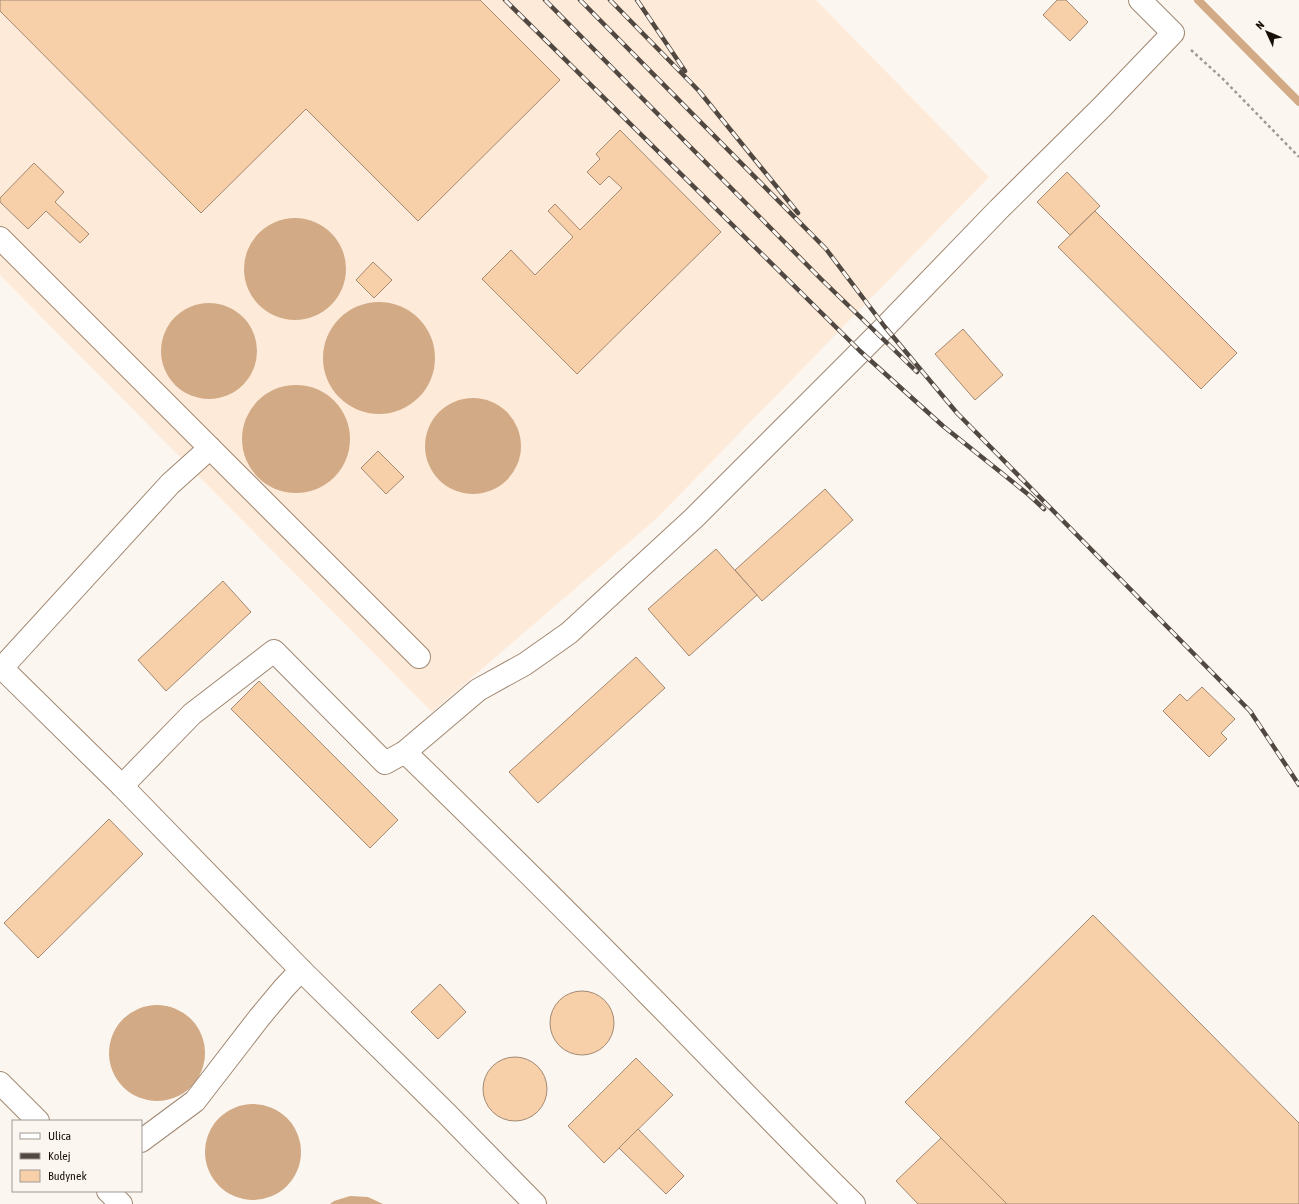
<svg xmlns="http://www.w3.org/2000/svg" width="1299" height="1204" font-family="'Asap Condensed',sans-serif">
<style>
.built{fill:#feead8}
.water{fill:#d2ab86}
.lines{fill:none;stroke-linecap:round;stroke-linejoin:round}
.stream{stroke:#d2ab86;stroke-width:8}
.building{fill:#f7cfa9;stroke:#a28972}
.minor-casing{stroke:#a08871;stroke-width:24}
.path{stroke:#a09993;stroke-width:2.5;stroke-dasharray:3 3;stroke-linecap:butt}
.minor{stroke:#fff;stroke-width:22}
.rail-casing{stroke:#514941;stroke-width:4.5}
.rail{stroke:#fcf6f1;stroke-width:3;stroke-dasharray:9;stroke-linecap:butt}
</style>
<rect width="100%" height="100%" fill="#fcf6f1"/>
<path class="built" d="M0,0H816L989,177L657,518L432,712L0,275Z"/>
<g class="water">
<circle cx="295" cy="269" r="51"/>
<circle cx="379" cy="358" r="56"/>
<circle cx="209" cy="351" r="48"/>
<circle cx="296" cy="439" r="54"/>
<circle cx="473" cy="446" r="48"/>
<circle cx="157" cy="1053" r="48"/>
<circle cx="253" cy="1152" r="48"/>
<path d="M350,1196L368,1197L383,1204H330L334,1201Z"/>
</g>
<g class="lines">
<path class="stream" d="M1198,0L1299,102"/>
</g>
<g class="building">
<path d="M0,0H480L560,80L418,221L306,109L201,213L0,11Z"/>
<path d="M1057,0H1066L1088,22L1070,41L1043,15Z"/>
<path d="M620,130L721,232L577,374L482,279L511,250L535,275L573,237L548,211L555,204L580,230L622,188L609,176L600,185L587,172L600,159L596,154Z"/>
<path d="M34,163L64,192L55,202L89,234L80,243L46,211L28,229L0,202V198Z"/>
<path d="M1067,172L1100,206L1070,235L1037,202Z"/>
<path d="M1095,211L1237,353L1201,389L1058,247Z"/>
<path d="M373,262L392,280L374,298L356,280Z"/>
<path d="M963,329L1003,375L975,400L935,354Z"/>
<path d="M378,451L404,477L386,494L361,468Z"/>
<path d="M825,489L853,520L762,601L735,570Z"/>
<path d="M716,549L757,595L689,656L648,609Z"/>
<path d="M223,581L251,612L166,691L138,660Z"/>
<path d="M636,657L665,688L538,803L509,772Z"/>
<path d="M259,681L398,820L370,848L231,709Z"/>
<path d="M1202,687L1235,719L1221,733L1227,739L1209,757L1163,711L1180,694L1187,701Z"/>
<path d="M109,819L143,854L38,958L4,923Z"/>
<path d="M1093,915L1299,1123V1204H1007L905,1102Z"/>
<path d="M440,984L466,1012L438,1039L411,1012Z"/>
<circle cx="582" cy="1023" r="32"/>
<circle cx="515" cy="1089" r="32"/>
<path d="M636,1058L673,1095L604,1163L568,1126Z"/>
<path d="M638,1129L684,1176L666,1194L619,1148Z"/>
<path d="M941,1138L1007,1204H918L896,1181Z"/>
</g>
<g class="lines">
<g class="minor-casing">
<g id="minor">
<path d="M0,238L419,657"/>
<path d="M2,668L122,786L301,970L447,1114L535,1204"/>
<path d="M0,670L170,484L210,448"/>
<path d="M405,752C487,832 568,912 648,994C717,1064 784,1135 854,1204"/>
<path d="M122,786L192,714L274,651L385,763L405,752L478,690L525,664L569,633L694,518L885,327L999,209L1102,107L1173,33L1140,0"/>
<path d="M0,1083L38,1121"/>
<path d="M141,1141L195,1101L259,1018L284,988L301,970"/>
<path d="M108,1191L121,1204"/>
</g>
</g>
<path class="path" d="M1191,50L1222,78L1299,157"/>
<use href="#minor" class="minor"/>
<g class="rail-casing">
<g id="rail">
<path d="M505,0L860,351L943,426L1029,495L1044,509"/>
<path d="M545,0L821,279L917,372"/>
<path d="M580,0L826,249L885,327L957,413L1250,711L1299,785"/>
<path d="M610,0L699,91L798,213"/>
<path d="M637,0L685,71"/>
</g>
</g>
<use href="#rail" class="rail"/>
</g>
<rect x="12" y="1120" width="130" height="72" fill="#fcf6f1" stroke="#a19a93"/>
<rect x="20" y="1133" width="20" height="6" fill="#ffffff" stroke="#a19a93"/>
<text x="48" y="1140" font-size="12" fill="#180f07">Ulica</text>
<rect x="20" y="1153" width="20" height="6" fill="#514941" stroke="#a19a93"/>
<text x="48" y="1160" font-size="12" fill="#180f07">Kolej</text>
<rect x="20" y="1170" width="20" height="12" fill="#f7cfa9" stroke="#a19a93"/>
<text x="48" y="1180" font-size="12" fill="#180f07">Budynek</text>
<g transform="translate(1267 32) rotate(314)" stroke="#fcf6f1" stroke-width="3" paint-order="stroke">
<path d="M0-3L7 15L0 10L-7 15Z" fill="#180f07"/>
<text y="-6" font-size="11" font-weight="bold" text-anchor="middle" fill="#180f07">N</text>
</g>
</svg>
